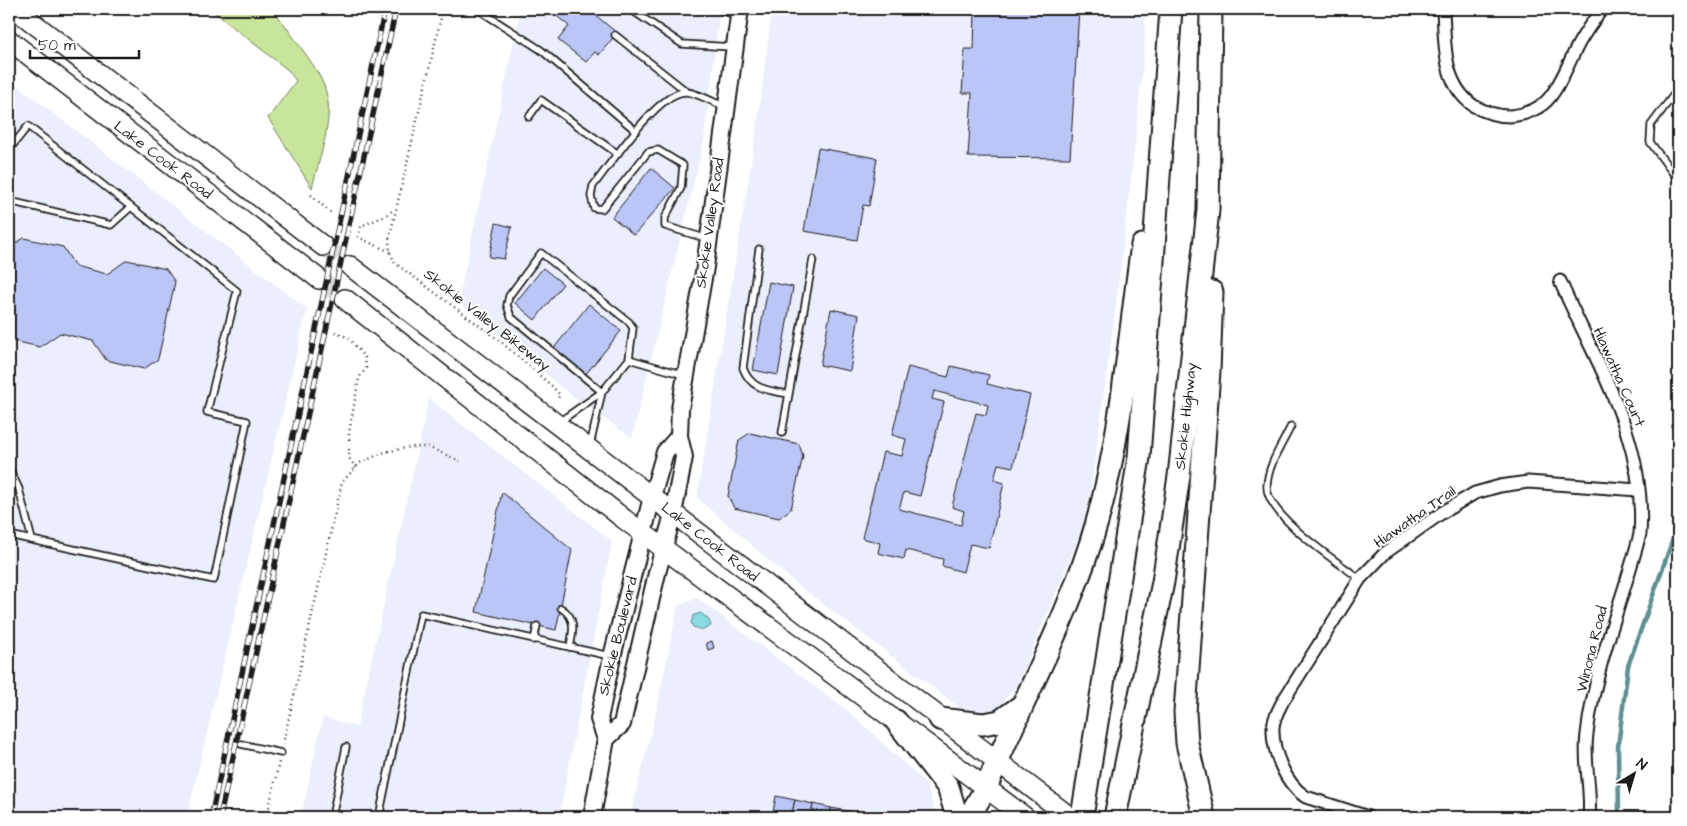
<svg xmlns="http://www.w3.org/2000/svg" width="1687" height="826" font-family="'Architects Daughter',sans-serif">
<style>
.built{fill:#ebeefc}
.green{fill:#c9e49b;stroke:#72805c}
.water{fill:#8adae3;stroke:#5e8e93}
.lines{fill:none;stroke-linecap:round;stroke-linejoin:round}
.stream{stroke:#5e8e93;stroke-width:4.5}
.building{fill:#bbc5f6;stroke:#1c1c1c;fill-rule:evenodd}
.primary-tunnel{stroke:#ddd;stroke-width:19;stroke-dasharray:19 9;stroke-linecap:butt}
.service-casing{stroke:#1c1c1c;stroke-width:9}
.minor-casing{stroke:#1c1c1c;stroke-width:15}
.secondary-casing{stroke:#1c1c1c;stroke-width:20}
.primary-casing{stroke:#1c1c1c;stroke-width:22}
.motorway-casing{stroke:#1c1c1c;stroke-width:25}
.path{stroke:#1c1c1c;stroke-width:2.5;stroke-dasharray:1 4;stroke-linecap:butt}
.service{stroke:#fff;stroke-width:5.5}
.minor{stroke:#fff;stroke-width:11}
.secondary{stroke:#fff;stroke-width:16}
.primary{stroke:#fff;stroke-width:19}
.motorway{stroke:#fff;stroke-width:21}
.rail-casing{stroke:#1c1c1c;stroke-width:5.5}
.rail{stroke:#fff;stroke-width:4;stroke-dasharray:11;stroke-linecap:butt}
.labels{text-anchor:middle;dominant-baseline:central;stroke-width:4;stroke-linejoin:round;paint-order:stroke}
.street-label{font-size:15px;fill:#1c1c1c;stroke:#fff}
</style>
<rect width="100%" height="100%" fill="#fff"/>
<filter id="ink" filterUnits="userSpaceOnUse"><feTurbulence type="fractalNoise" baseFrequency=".02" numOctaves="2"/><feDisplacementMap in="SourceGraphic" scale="10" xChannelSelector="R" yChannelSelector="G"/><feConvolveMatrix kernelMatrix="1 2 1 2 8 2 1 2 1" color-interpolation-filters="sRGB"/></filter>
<g filter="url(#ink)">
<g class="built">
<path d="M521,9H720L704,140L632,438L570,394L458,302Z"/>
<path d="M772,9H1145V38L1135,144L1116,304L1087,518L1018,684L993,714L960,708L793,581L697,498L757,127Z"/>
<path d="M9,79L307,309L187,817H9Z"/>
<path d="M429,399L612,541L559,817H301L323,717L357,727Z"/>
<path d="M697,598L854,716L927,785L936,817H630L655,717L678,606Z"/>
</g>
<path class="green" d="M210,9H271C282,19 290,33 299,45C310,60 324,79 327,96C333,122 318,163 312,188L268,118L296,81L289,71Z"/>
<g class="water">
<path d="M701,613L709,620L711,626L703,630L693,627L691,622L694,615Z"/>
<path d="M1678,718V817H1674L1675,733Z"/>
</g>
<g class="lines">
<path class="stream" d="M1619,817L1618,747L1628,666L1674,536"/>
</g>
<g class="building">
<path d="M548,9H588L617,33L599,55L595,52L586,62L558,40L569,26Z"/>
<path d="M975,9H1079L1070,158L968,157L972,93H962L965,49H974Z"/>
<path d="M818,148L877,158L869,206L863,205L857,240L804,231Z"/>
<path d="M651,168L675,188L634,235L612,217Z"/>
<path d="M496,223L512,227L504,259L489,257Z"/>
<path d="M24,238L63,247L75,266L107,274L127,260L166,269L175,282L158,359L144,369L106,360L93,341L60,333L40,347L9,340V251L10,247Z"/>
<path d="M543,268L563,284L535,320L515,303Z"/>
<path d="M769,282L793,287L778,375L753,370Z"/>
<path d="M589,304L621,331L585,375L554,348Z"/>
<path d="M831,309L859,315L850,371L820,365Z"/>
<path d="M951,366L989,375L987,384L1030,395L1013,467L998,464L994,480L1004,483L989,548L970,544L963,572L942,566L943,559L906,550L904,559L878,553L880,543L862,538L883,452L902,456L906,439L892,435L908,367L948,377ZM934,391L988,405L986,415L976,413L952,507L964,511L961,525L899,509L904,492L920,496L944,402L932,399Z"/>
<path d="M750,433L799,444L803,456L791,509L779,518L734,508L728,496L739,440Z"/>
<path d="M502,492L572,550L556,630L476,612Z"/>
<path d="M712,641L714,648L708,650L706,643Z"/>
<path d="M776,796L795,800L791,817H772Z"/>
<path d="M795,800L813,804L811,817H791Z"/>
<path d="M813,804L831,808L830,817H811Z"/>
<path d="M831,808L860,813L859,817H830Z"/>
</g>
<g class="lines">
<g class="primary-tunnel">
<path d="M323,246L350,266"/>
<path d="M319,279L345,299"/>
</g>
<g class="service-casing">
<g id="service">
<path d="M481,9L482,12L541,50L636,131"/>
<path d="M630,9L682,44L732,47"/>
<path d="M719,9L737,16"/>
<path d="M615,35L686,91"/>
<path d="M1678,89L1651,125L1650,142L1678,180"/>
<path d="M529,117L541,100L618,154"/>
<path d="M9,150L28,126L131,207L111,225L9,201"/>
<path d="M708,239L665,226V218L681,188L683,165L658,150L648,152L602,209L594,208L591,196L593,186C610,165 658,92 685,92C694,91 715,103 725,107"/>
<path d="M759,249L743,368C751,390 768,390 788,394"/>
<path d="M629,359L602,392L511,317L507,305L509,296L541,253L629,322L633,328L629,359L684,375"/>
<path d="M559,422L602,392"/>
<path d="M1291,426C1282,445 1268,464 1267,486C1266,516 1338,562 1360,579"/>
<path d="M782,433L813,259"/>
<path d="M590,446L602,392"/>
<path d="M9,468L19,489L32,540"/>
<path d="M9,535L214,580L247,421L207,412L237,291L131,207"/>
<path d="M561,608C577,618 573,632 570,647"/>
<path d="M534,640L537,626"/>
<path d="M241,744L281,753"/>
<path d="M332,817L346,747"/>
<path d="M379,817L421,614L610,656"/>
</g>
</g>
<g class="minor-casing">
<g id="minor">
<path d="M1443,9C1445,43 1442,84 1474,106C1486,113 1496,116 1510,116C1524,115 1541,109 1550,97C1562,82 1568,64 1577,47C1584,33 1593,21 1602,9"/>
<path d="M1560,281C1596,364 1647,439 1640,534C1623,600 1595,665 1587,734C1583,762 1592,789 1589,817"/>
<path d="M1368,817L1306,797C1285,784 1272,751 1273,727C1274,717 1279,709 1283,701L1360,579L1385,553L1443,512L1475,493L1500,486L1528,482L1638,490"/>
</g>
</g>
<g class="secondary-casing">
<g id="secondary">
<path d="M606,739L622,724L657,573L673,514L684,457L679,436L680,409L705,267L740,9"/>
<path d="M592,817L606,739L599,719L612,657L652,497L665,452L679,436"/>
</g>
</g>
<g class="primary-casing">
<g id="primary">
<path d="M15,9L323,246"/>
<path d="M9,40L319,279"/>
<path d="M350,266L1070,817"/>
<path d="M345,299L624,519L1025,817"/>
</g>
</g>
<g class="motorway-casing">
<g id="motorway">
<path d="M940,719L983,724L1000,721L1021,706"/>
<path d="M896,721L948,787L957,817"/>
<path d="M974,817V808L986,788C1022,700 1071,614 1097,522C1122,433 1129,336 1142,245"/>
<path d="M1082,817L1139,457L1171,9"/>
<path d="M1115,817L1163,582L1179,476L1208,210L1211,9"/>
<path d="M1204,817L1187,743L1185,712L1209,371L1212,292"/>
</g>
</g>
<g class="path">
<path d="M443,9L389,240L390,252L395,263L500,341L552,386L560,395L558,398"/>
<path d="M311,195L331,213"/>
<path d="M390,252L358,237L361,226L383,217L395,209"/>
<path d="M335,332L349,338L365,358L366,368L359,378L349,433V458L356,468"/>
<path d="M283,744L342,482L360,463L385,452L412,447H428L460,461"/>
<path d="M267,817L279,762"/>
</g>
<use href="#service" class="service"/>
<use href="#minor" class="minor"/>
<use href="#secondary" class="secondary"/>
<use href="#primary" class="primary"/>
<use href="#motorway" class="motorway"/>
<g class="rail-casing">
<g id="rail">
<path d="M211,817L385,9"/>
<path d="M220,817L396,9"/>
</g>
</g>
<use href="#rail" class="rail"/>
</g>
</g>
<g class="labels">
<g class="street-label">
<text transform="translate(163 160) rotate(37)">Lake Cook Road</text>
<text transform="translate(710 223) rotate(-82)">Skokie Valley Road</text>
<text transform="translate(487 320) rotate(38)">Skokie Valley Bikeway</text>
<text transform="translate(1619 377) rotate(66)">Hiawatha Court</text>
<text transform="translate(1186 416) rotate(-84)">Skokie Highway</text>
<text transform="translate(1415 517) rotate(-35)">Hiawatha Trail</text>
<text transform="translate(710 542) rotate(38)">Lake Cook Road</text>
<text transform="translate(618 636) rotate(-76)">Skokie Boulevard</text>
<text transform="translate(1592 649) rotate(-76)">Winona Road</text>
</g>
</g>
<rect width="1687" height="826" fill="none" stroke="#fff" stroke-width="30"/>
<rect x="15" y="15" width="1657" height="796" fill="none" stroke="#1c1c1c" stroke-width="2" filter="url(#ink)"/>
<g transform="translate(1634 774) rotate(38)" stroke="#ffffff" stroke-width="4" paint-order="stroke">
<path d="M0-4L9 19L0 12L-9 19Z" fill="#1c1c1c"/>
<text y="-8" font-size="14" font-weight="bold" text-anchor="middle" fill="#1c1c1c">N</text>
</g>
<path d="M30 50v8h109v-8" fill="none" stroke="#1c1c1c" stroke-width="2.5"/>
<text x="38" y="50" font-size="15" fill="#1c1c1c" stroke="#ffffff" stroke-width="4" paint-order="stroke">50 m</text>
</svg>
